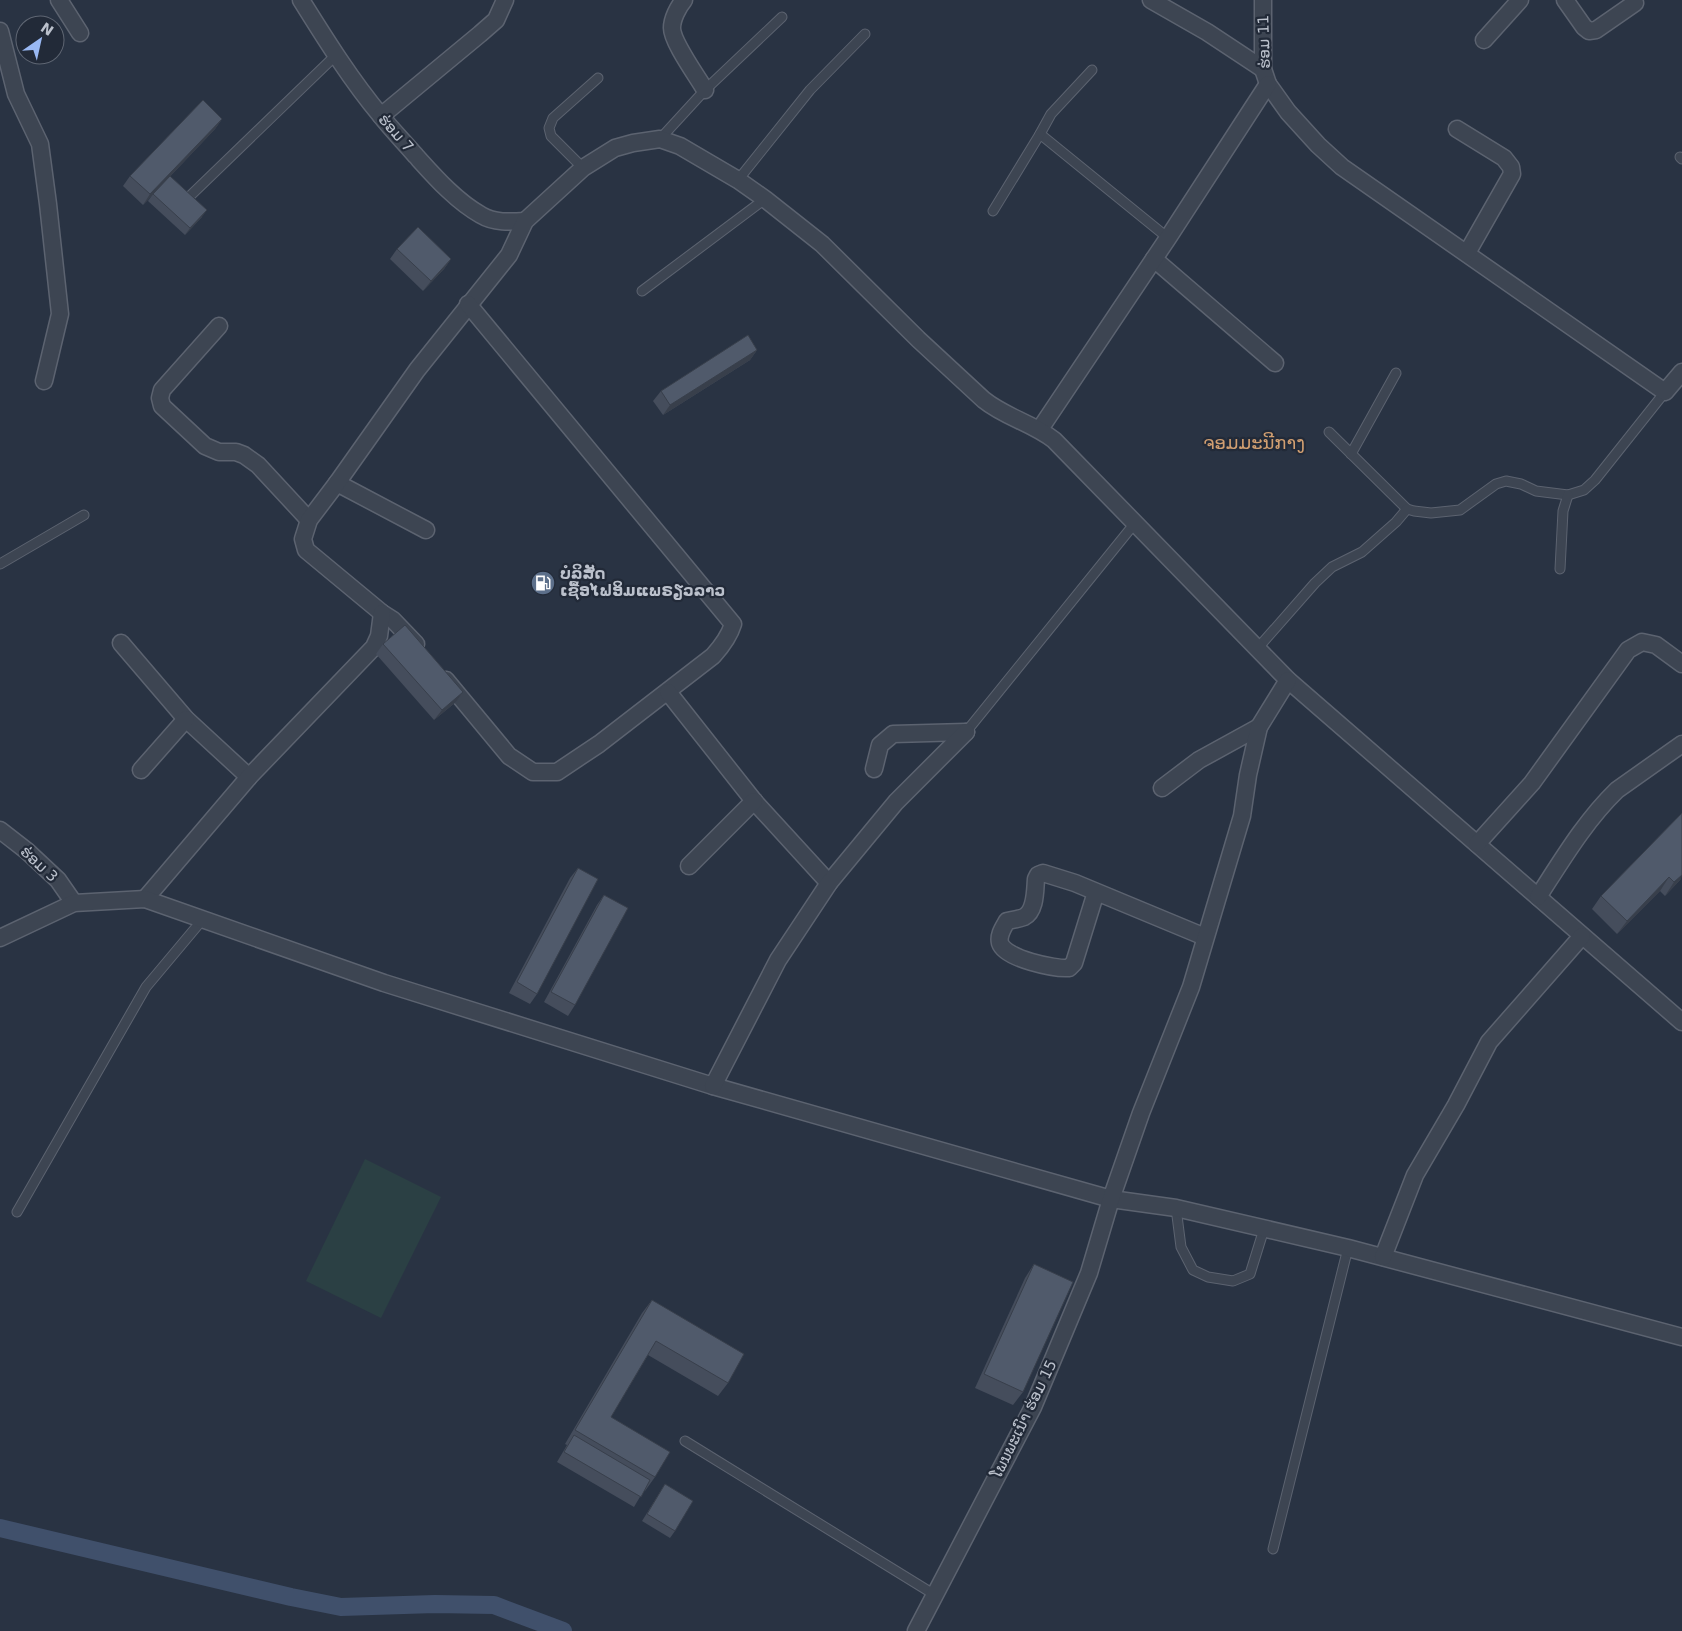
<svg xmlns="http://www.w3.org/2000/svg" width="1682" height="1631" font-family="'DejaVu Sans','Noto Sans Lao',sans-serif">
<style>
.green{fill:#2b4044}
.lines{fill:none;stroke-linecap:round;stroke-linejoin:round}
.canal{stroke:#40506b;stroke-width:18}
.service-casing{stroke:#5c6370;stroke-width:11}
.minor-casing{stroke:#5c6370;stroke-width:19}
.service{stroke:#3d4552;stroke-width:9}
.minor{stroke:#3d4552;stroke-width:16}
.wall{fill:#454d5c}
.shaded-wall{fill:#383f4b}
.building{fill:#505a6b;stroke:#383f4b}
.labels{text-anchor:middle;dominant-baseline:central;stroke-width:4.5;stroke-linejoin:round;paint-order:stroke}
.street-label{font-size:15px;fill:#bbc1cc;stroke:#222a38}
.poi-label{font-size:15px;font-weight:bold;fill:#bbc1cc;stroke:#222a38;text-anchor:start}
.quarter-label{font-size:18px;fill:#d19f71;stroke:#222a38}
</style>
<rect width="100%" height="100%" fill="#293343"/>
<path class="green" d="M365,1159L441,1197L381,1318L306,1281Z"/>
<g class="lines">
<path class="canal" d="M0,1528L291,1597L341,1607L435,1604L494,1605L563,1631"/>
<g class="service-casing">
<g id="service">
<path d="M1092,70L1051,114L1040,134L1168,238"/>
<path d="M660,139L705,90L782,17"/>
<path d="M1680,157L1682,159"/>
<path d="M583,168L551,136L549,128L553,118L598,78"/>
<path d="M738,180L810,90L865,34"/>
<path d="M191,195L336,55"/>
<path d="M993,211L1040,134"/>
<path d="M642,291L765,199"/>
<path d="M1329,432L1407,509L1414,511L1431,513L1460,510L1496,484L1506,481L1521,484L1536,491L1568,495L1584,490L1595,480L1665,392"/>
<path d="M1351,454L1396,373"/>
<path d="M0,564L84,515"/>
<path d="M1560,569L1563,511L1568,495"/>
<path d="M1257,649L1315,583L1332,567L1362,552L1396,522L1407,509"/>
<path d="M966,732L1135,523"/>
<path d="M1176,1208L1181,1247L1193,1270L1208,1277L1233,1281L1250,1274L1264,1229"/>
<path d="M17,1212L146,987L203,919"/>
<path d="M685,1441L935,1595"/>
<path d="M1273,1549L1348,1248"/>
</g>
</g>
<g class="minor-casing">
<g id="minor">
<path d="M59,0L80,33"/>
<path d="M301,0C326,40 351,80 381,116C392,130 405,143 416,156C435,177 456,201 481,215C494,223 510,222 525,221"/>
<path d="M684,0C678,7 672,19 672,28C672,42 697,76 705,90"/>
<path d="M1151,0L1207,32L1263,69"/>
<path d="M1263,0V69L1268,84L1288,112L1318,145L1342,167L1665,392L1682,372"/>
<path d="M1565,0L1584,27L1589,31L1596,30L1635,3"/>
<path d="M0,31L16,94L40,144L48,204L60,314L44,381"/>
<path d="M1484,40L1520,0"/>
<path d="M381,116L480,34L496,20L505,0"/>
<path d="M1457,129L1504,158L1511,167L1512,174L1467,253"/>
<path d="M1154,259L1275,363"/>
<path d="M219,326L162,390L160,398L162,406L205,446L219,452H236L244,455L258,465L309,520"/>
<path d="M1040,429L1168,238L1268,84"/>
<path d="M337,483L426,530"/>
<path d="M121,643L186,719L249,777"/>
<path d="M416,644L393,620L382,613L306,550L303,539L309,520L337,483L417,370L509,255L525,221L583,168L615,148L633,143L660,139L680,146L738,180L765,199L822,244L918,339L984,400C1005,417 1032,423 1054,440L1288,680L1682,1022"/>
<path d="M446,680L509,756L533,772H557L599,744L713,656C722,646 729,637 733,624L468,304"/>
<path d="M668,692L754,801L829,883"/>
<path d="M874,769L880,745L893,734L966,732"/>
<path d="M141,770L186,719"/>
<path d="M1162,788L1199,760L1259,727"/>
<path d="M0,830L27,851L58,880L74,903"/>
<path d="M1477,844L1532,783L1628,650L1642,642L1656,645L1682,664"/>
<path d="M689,866L754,801"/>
<path d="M1096,892L1074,963L1069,968C1055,969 1005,959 1000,943C998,935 1003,928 1007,921C1012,920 1019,919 1024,917C1036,911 1035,890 1036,879L1038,875L1043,873L1075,883L1205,937"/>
<path d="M1538,897C1562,860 1585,821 1617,790L1682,744"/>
<path d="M145,899L249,777L374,647L379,636L382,613"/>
<path d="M0,938L74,903L145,899L384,983L713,1086L1111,1199L1176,1208L1348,1248L1682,1337"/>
<path d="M713,1086L778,960L829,883L896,802L966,732"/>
<path d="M1383,1257L1415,1175L1456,1105L1489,1042L1582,936"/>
<path d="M916,1631L1033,1407L1089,1273L1111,1199L1141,1113L1191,987L1242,816L1248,775L1259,727L1288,680"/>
</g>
</g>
<use href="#service" class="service"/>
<use href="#minor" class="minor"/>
</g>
<g class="wall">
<path d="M222,119L215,129L143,205L123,186L130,176Z"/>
<path d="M153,194L202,217L185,235L148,201Z"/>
<path d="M397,249L451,259L444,269L423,291L390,259Z"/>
<path d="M757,350L750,360L663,415L653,401L661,391Z"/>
<path d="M383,644L463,692L456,702L434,720L376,654Z"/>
<path d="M1682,813L1681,879L1665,896L1660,891L1617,934L1592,909L1601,896Z"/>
<path d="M578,868L537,994L530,1004L509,993L570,878Z"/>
<path d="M604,895L575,1005L568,1016L544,1002L597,905Z"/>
<path d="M1034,1264L1023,1392L1013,1405L975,1388L1025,1278Z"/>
<path d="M652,1300L728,1383L718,1396L648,1355L611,1417L655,1477L645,1491L644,1490L634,1507L557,1462L567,1445L565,1444L642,1313Z"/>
<path d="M665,1484L675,1531L670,1538L642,1521Z"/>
</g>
<g class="shaded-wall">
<path d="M222,119L215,129L143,205L150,194Z"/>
<path d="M207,210L202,217L185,235L190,228Z"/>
<path d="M451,259L444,269L423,291L431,281Z"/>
<path d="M757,350L750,360L663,415L670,405Z"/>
<path d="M463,692L456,702L434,720L442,710Z"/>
<path d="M1682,875L1681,879L1665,896L1674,882Z"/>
<path d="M1669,877L1660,891L1617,934L1627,921Z"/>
</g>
<g class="building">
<path d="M203,100L222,119L150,194L130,176Z"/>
<path d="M170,176L207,210L190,228L153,194Z"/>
<path d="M418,227L451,259L431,281L397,249Z"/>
<path d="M748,335L757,350L670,405L661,391Z"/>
<path d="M405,625L463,692L442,710L383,644Z"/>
<path d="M1682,813V875L1674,882L1669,877L1627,921L1601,896Z"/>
<path d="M578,868L598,879L537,994L517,982Z"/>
<path d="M604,895L628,908L575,1005L551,992Z"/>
<path d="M1034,1264L1073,1282L1023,1392L984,1374Z"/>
<path d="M652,1300L744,1354L728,1383L656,1341L611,1417L670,1452L655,1477L575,1430Z"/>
<path d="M574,1435L650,1480L641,1497L564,1452Z"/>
<path d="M665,1484L693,1501L675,1531L647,1514Z"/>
</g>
<defs>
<g id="fuel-disc" transform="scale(1.25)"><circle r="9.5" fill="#5c6f8a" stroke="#222a38"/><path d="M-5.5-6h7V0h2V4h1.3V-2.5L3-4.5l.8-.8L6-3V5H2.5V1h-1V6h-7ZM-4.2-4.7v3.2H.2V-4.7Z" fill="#fff"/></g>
</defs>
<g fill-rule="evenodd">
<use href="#fuel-disc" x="543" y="583"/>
</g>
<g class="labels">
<g class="street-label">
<text transform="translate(1264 42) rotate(-92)">ຮ່ອມ 11</text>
<text transform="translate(396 133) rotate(49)">ຮ່ອມ 7</text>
<text transform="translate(39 864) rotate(43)">ຮ່ອມ 3</text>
<text transform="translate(1024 1419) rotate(-64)">ໂພນພະເນົາ ຮ່ອມ 15</text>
</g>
<g class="poi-label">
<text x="560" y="574">ບໍລິສັດ<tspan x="560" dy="17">ເຊື້ອໄຟອິມແພຣຽວລາວ</tspan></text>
</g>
<g class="quarter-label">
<text x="1254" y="442">ຈອມມະນີກາງ</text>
</g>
</g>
<g transform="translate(40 40) rotate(34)"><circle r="24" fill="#222a38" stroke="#5f6673"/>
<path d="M0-4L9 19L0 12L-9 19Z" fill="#99b8f3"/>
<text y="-8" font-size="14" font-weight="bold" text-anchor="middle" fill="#bbc1cc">N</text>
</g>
</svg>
